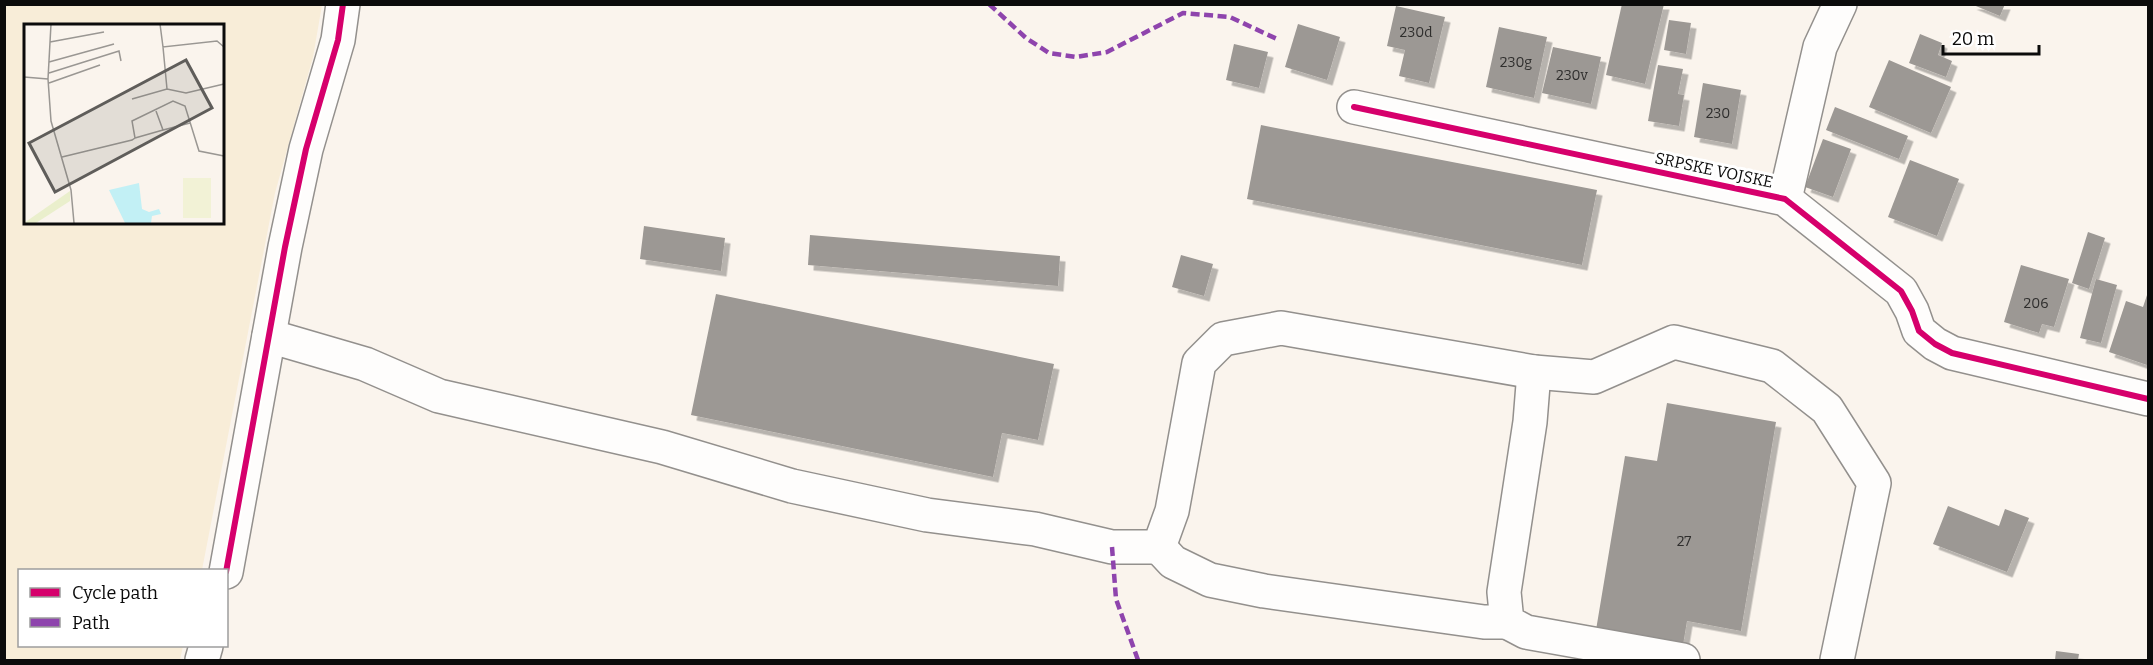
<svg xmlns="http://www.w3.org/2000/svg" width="2153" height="665" font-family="Bitter,serif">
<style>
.farmland{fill:#f8edd8;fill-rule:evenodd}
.building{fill:#9c9894;filter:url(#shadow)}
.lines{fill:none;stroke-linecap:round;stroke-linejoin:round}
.minor-casing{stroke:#93908d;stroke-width:36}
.minor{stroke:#fefdfc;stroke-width:33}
.quiet{stroke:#8e44ad;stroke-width:4.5;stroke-dasharray:9 4.5;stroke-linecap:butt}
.cycleway-casing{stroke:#fff;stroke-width:10}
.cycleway{stroke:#d6006c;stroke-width:6}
.labels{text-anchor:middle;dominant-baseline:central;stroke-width:6;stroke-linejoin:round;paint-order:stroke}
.number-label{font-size:14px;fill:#2f2e2d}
.street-label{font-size:16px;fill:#0b0b0b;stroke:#fff}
.inset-road{fill:none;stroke:#9a9793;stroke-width:1.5}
.view{fill:#5f5d5a;fill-opacity:0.15;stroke:#5f5d5a;stroke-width:3}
.inset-edge{fill:none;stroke:#0b0b0b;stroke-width:3}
</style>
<defs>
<filter id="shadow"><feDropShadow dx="5.5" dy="5.5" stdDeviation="0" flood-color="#0004"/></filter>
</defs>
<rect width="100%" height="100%" fill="#faf4ed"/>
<path class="farmland" d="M4,5H322L313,57L275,193L202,570H20V646H183L180,660H5ZM26,26H222V222H26Z"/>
<g class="building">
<path d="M1622,4H1664L1645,84L1606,75Z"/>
<path d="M1971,4H2005L2000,16Z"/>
<path d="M1396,6L1445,17L1429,83L1399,76L1405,50L1387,46Z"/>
<path d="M1669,20L1691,23L1686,54L1664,50Z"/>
<path d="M1298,24L1340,37L1327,80L1285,67Z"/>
<path d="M1499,27L1547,37L1534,98L1486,87Z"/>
<path d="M1920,34L1942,43L1938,55L1952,61L1946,77L1909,63Z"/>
<path d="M1234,44L1268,52L1259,88L1226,80Z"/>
<path d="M1553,47L1601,57L1591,104L1542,93Z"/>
<path d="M1889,60L1951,87L1931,133L1869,107Z"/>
<path d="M1658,65L1683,69L1678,94L1684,95L1679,126L1648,121Z"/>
<path d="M1703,83L1741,90L1732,144L1694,137Z"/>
<path d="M1835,107L1908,136L1899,159L1826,130Z"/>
<path d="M1261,125L1597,190L1582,265L1247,199Z"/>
<path d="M1823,139L1851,149L1833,197L1805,187Z"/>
<path d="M1910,160L1959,179L1937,236L1888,217Z"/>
<path d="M644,226L725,238L721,271L640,259Z"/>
<path d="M2088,232L2105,238L2089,289L2072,283Z"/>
<path d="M810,235L1060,256L1058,286L808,265Z"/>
<path d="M1181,255L1213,264L1204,296L1172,287Z"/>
<path d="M2021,265L2069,279L2054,327L2042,324L2039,333L2004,322Z"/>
<path d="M2096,279L2117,285L2101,343L2080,338Z"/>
<path d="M2148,292V359L2147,365L2109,352L2126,301L2143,307Z"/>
<path d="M716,294L1054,364L1038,440L1002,433L993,477L691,415Z"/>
<path d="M1667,403L1776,422L1741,631L1687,621L1683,645L1596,630L1625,456L1657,461Z"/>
<path d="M1948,506L1999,526L2005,509L2029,518L2007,572L1933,544Z"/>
<path d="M2056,651L2079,654L2078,660H2055Z"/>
</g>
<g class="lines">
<g class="minor-casing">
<g id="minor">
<path d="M1354,107L1785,199L1901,291L1912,311L1919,331L1935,344L1952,353L2148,399"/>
<path d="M1785,199L1820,47L1840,4"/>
<path d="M269,336L365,364L439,396L662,447L792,486L927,515L1035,529L1112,547H1159L1172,511L1199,363L1223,339L1281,328L1534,372L1594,377L1674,342L1772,366L1827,409L1874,483L1837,660"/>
<path d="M1534,372L1530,422L1504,592L1507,622L1526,632L1683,660"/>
<path d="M1159,547L1173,562L1210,580L1264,591L1484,622H1507"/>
<path d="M226,572L285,247L306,149L338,40L343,4"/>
<path d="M202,660L206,646"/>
</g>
</g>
<use href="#minor" class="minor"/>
<g class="quiet">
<path d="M989,4L1026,38L1049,53L1076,57L1107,52L1183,13L1230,17L1277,39"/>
<path d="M1112,547L1116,599L1138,660"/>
</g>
<g class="cycleway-casing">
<g id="cycleway">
<path d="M1354,107L1785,199L1901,291L1912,311L1919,331L1935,344L1952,353L2148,399"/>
<path d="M226,572L285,247L306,149L338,40L343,4"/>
</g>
</g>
<use href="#cycleway" class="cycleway"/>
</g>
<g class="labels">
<g class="number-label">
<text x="1416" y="32">230d</text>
<text x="1516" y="62">230g</text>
<text x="1572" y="75">230v</text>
<text x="1718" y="113">230</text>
<text x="2036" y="303">206</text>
<text x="1684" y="541">27</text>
</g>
<g class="street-label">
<text transform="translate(1714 170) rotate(12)">SRPSKE VOJSKE</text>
</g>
</g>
<g transform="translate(24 24)">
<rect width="200" height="200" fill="#faf4ed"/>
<path d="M46,167V177L12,199H0Z" fill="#eaefcc"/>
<path d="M159,154H187V194H159Z" fill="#f2f2d6"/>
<path d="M115,159L118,185L125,188L135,185L137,190L128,192L127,199H101L85,166Z" fill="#c2f0f5"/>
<path class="inset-road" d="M27,0L24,55L27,97L47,166L50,199M136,0L139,23L193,17L200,23M26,18L80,8M139,23L143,65M25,38L90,20M25,49L95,27L97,37M0,53L24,55M25,59L76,41M108,75L143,65L162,69L200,60M132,87L139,106L166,99M111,114L139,106M38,133L108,116L111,114L108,97L149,77L161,82L175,127L200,132"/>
<path class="view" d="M162,36L188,84L31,168L5,119Z"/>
<rect width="200" height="200" class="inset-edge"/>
</g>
<rect width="2153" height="665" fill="none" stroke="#0b0b0b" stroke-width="12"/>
<rect x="18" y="569" width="210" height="78" fill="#ffffff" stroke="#9d9d9d" stroke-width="1.5"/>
<rect x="30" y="588" width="30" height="9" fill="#d6006c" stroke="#9d9d9d" stroke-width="1.5"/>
<text x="72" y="599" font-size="18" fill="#0b0b0b">Cycle path</text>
<rect x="30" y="618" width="30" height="9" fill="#8e44ad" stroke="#9d9d9d" stroke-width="1.5"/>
<text x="72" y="629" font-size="18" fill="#0b0b0b">Path</text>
<path d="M1943 45v9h96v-9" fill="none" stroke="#0b0b0b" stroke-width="3"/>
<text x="1952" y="45" font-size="18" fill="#0b0b0b" stroke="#ffffff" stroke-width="4.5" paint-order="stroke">20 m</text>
</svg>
